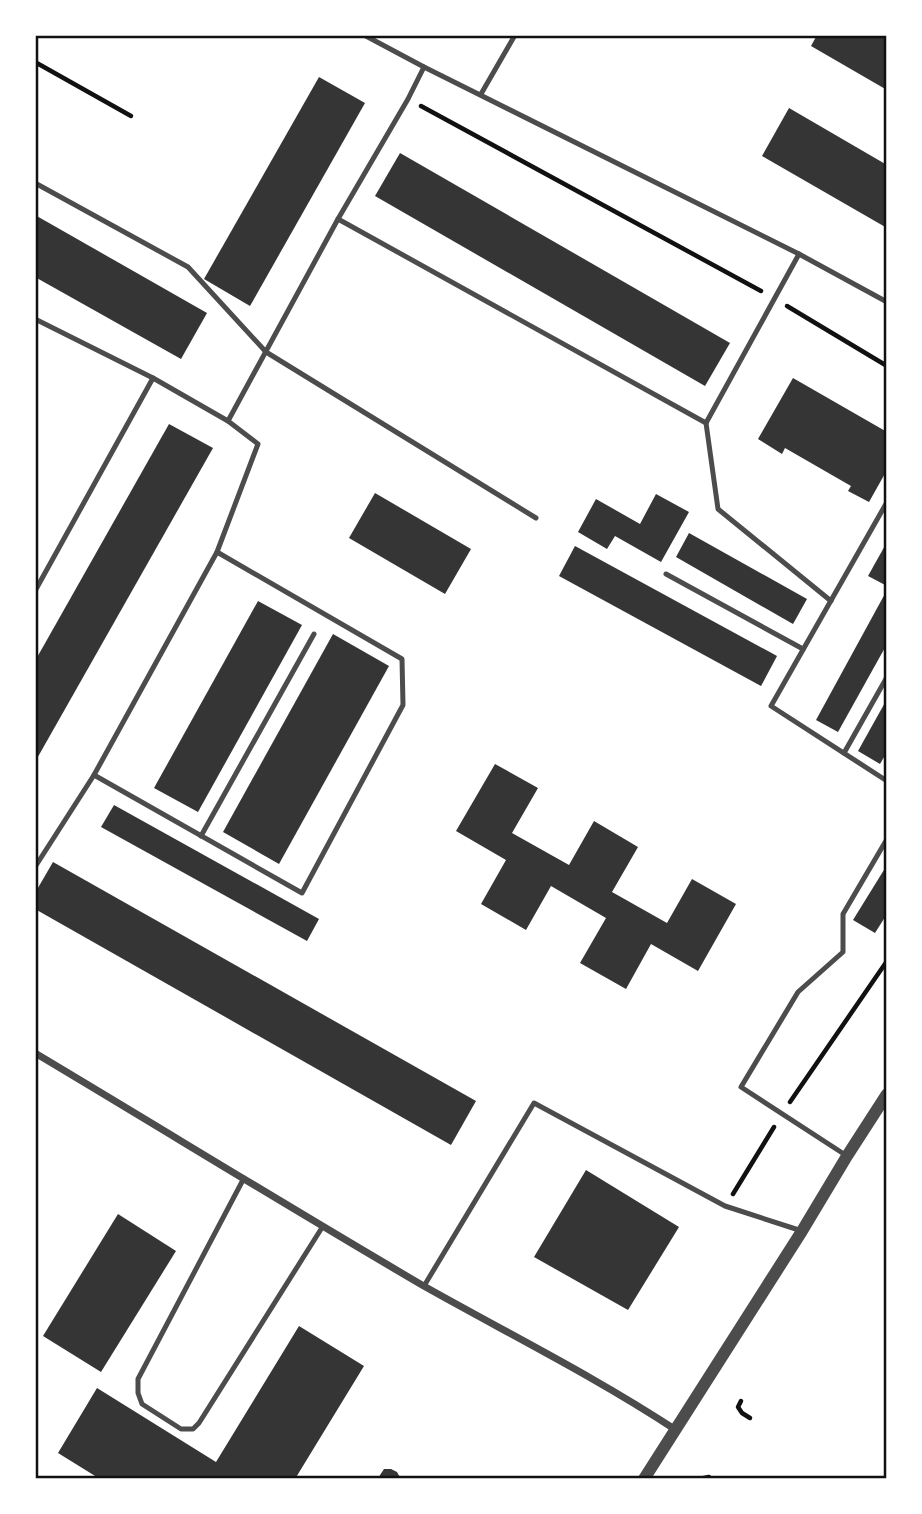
<svg xmlns="http://www.w3.org/2000/svg" width="922" height="1514" font-family="Lato,sans-serif">
<style>
.building{fill:#353535}
.lines{fill:none;stroke-linecap:round;stroke-linejoin:round}
.path{stroke:#111;stroke-width:4.5}
.service{stroke:#4c4c4c;stroke-width:5}
.minor{stroke:#4c4c4c;stroke-width:7}
.tertiary{stroke:#4c4c4c;stroke-width:12}
.neatline{fill:none;stroke:#111;stroke-width:2.5}
</style>
<rect width="100%" height="100%" fill="#fff"/>
<g class="building">
<path d="M817,35H887V90L811,46Z"/>
<path d="M319,77L365,103L250,306L204,279Z"/>
<path d="M789,108L887,165V228L762,156Z"/>
<path d="M400,153L730,343L705,386L375,196Z"/>
<path d="M35,215L207,313L181,359L35,277Z"/>
<path d="M793,378L887,432V470L869,502L848,491L851,486L785,448L782,454L758,439Z"/>
<path d="M169,424L213,448L35,762V661Z"/>
<path d="M375,493L471,549L445,594L349,538Z"/>
<path d="M656,494L689,512L661,562L615,536L607,549L578,532L596,499L640,524Z"/>
<path d="M689,533L807,599L793,624L676,557Z"/>
<path d="M887,542V586L868,576Z"/>
<path d="M575,546L777,656L761,686L559,576Z"/>
<path d="M887,590V644L838,732L816,720Z"/>
<path d="M258,601L302,625L198,812L154,788Z"/>
<path d="M333,634L389,666L279,864L223,832Z"/>
<path d="M887,699V752L880,764L858,751Z"/>
<path d="M495,764L538,788L512,833L569,865L594,821L638,847L612,892L667,923L692,879L736,904L698,971L651,944L626,989L580,963L606,918L551,886L526,930L481,904L506,860L456,831Z"/>
<path d="M114,805L319,919L307,941L101,827Z"/>
<path d="M53,862L476,1101L451,1145L35,909V893Z"/>
<path d="M887,865V914L875,933L853,920Z"/>
<path d="M586,1170L679,1227L628,1310L534,1257Z"/>
<path d="M118,1214L176,1251L101,1372L43,1336Z"/>
<path d="M299,1326L364,1366L295,1479H100L58,1453L97,1388L216,1462Z"/>
<path d="M384,1469H391L397,1472L401,1479H379L380,1475Z"/>
</g>
<g class="lines">
<g class="path">
<path d="M35,62L131,116"/>
<path d="M421,106L761,291"/>
<path d="M787,306L887,366"/>
<path d="M790,1102L887,961"/>
<path d="M733,1194L774,1127"/>
<path d="M741,1401L738,1407L742,1413L750,1418"/>
<path d="M699,1479L709,1477"/>
</g>
<g class="service">
<path d="M364,35L424,67L799,254L887,302"/>
<path d="M481,94L515,35"/>
<path d="M35,183L188,267L266,352L536,518"/>
<path d="M338,219L408,99L424,67"/>
<path d="M35,319L153,378"/>
<path d="M706,423L799,254"/>
<path d="M887,502L771,706L887,781"/>
<path d="M666,574L803,649"/>
<path d="M35,591L153,378L228,421"/>
<path d="M844,753L887,677"/>
<path d="M94,775L302,893L403,705L402,659L217,552"/>
<path d="M201,836L314,634"/>
<path d="M35,867L94,775L217,552L258,444L228,421L338,219L706,423L718,509L831,601"/>
<path d="M847,1156L741,1087L798,992L843,952V914L887,839"/>
<path d="M244,1178L138,1379V1393L142,1404L181,1429H193L199,1423L323,1226"/>
<path d="M424,1286L534,1103L725,1206L802,1231"/>
</g>
<path class="minor" d="M35,1053C164,1130 292,1209 422,1285C507,1333 594,1376 676,1430"/>
<path class="tertiary" d="M644,1479L802,1231L847,1156L887,1094"/>
</g>
<rect width="922" height="1514" fill="none" stroke="#ffffff" stroke-width="74"/>
<rect x="37" y="37" width="848" height="1440" class="neatline"/>
</svg>
